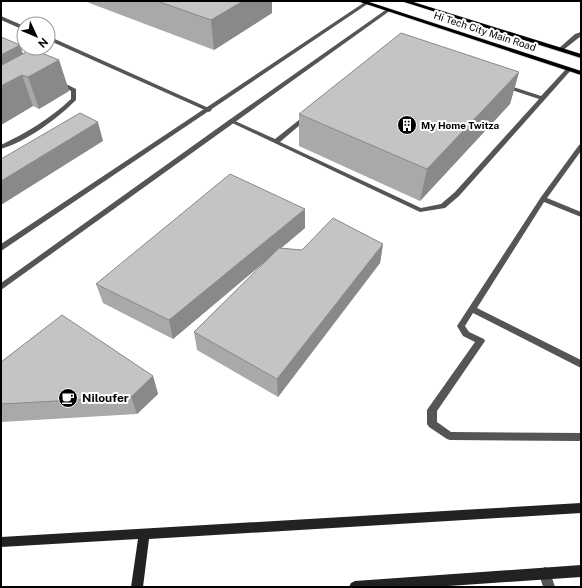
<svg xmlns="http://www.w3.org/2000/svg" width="582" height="588" font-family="'Public Sans',sans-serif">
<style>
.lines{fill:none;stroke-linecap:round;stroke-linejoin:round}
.primary-casing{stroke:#dbdbdb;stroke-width:1}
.service{fill:#555;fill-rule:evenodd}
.minor{fill:#555;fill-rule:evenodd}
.tertiary{fill:#555;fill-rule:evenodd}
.secondary{fill:#222;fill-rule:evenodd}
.primary{fill:#000;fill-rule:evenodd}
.wall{fill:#a9a9a9}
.shaded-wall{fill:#898989}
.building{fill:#c4c4c4;stroke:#898989}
.labels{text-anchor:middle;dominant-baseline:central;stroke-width:4;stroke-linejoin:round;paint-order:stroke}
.far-street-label{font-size:10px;fill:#000;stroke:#fff}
.far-poi-label{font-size:10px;font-weight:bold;fill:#000;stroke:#fff;text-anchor:start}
.poi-label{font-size:12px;font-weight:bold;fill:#000;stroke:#fff;text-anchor:start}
</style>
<rect width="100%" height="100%" fill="#fff"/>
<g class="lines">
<g class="primary-casing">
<g id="primary">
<path d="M357,1H366L581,71V75Z"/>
<path d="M401,1H410L581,54V58Z"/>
</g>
</g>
<g class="service">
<path d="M1,16L24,26V30L1,20Z"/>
<path d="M48,36L211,109L212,110L209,112L207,111L48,40Z"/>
<path d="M567,68L572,69L459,196L445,208L420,212L228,121L229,120H233L275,139L304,116H308V118L280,142L421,208L441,204L455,192L539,99L503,87V85H507L541,96Z"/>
<path d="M581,144V151L547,198L581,212V217L544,202L477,308L581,360V368L473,313L465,326L469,332L484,339L485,341L437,411V422L451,432L581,433V441L450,440L447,439L429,427L427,424V410L429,407L475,342L463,336L457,326L541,197L579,145Z"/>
<path d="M545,567L549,569L555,587H543L539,573L541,569Z"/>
</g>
<g class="minor">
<path d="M581,32V36L562,51H558V49L575,34Z"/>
<path d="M58,80L76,89V100C57,119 27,141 1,149V145C26,133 51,118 71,99V91L56,83V81Z"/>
</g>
<g class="tertiary">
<path d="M365,2L369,3L1,251V244Z"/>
<path d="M387,9L391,10L1,290V283L229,120Z"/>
</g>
<g class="secondary">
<path d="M581,503V513L149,539L143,587H131L138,539L1,547V537Z"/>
<path d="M581,565V577L434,587H349L351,583L355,581Z"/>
</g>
<use href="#primary" class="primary"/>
</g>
<g class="wall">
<path d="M84,1H272V13L214,50Z"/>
<path d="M1,37L20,45L23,54L59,60L69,91L39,109L33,106L1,125Z"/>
<path d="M519,72L510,104L420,201L299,146V114Z"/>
<path d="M305,228L281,248L302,250L383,244L380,263L278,397L197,350L194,332L268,259L173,339L103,303L96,284Z"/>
<path d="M1,362L153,376L158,394L137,414L1,422Z"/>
</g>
<g class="shaded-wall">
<path d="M243,1H272V13L214,50L211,20Z"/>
<path d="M20,45L30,76L22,75L33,106L1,125V55Z"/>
<path d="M59,60L69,91L39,109L28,77Z"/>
<path d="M519,72L510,104L420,201L427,169Z"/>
<path d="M98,122L103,141L1,205V181Z"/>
<path d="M305,209V228L173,339L169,320Z"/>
<path d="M383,244L380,263L278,397L277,379Z"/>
<path d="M153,376L158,394L137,414L131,397Z"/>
</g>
<g class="building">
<path d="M157,1H243L211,20Z"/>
<path d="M401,33L519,72L427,169L299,114Z"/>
<path d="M1,37L20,45L1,55Z"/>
<path d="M32,49L59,60L28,77L22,75L1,86V64L2,65Z"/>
<path d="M80,113L98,122L1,181V159Z"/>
<path d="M230,174L305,209L169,320L96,284Z"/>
<path d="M333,218L383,244L277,379L194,332L279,248L302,250Z"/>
<path d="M62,315L153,376L131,397L1,404V362Z"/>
</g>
<defs>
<g id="building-disc" transform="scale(1)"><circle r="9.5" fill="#000" stroke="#fff"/><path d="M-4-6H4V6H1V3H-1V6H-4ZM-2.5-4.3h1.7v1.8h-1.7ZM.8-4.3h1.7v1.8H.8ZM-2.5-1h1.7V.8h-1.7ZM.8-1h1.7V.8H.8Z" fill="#fff"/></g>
<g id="cafe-disc" transform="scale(1)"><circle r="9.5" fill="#000" stroke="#fff"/><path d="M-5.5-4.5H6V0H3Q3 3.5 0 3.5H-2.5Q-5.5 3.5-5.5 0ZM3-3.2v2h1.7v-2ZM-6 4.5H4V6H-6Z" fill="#fff"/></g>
</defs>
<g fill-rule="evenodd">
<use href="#building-disc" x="407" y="125"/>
<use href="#cafe-disc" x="68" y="398"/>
</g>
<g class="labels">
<g class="far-street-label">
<text transform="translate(485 31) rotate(18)">Hi Tech City Main Road</text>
</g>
<g class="far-poi-label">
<text x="421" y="125">My Home Twitza</text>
</g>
<g class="poi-label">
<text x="82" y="398">Niloufer</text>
</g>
</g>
<rect width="582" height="588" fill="none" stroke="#000000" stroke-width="4"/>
<g transform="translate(36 36) rotate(134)"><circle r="19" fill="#ffffff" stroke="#999999"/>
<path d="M0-3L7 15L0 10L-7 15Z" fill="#000000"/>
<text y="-6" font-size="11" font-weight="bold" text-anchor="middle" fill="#000000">N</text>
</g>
</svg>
